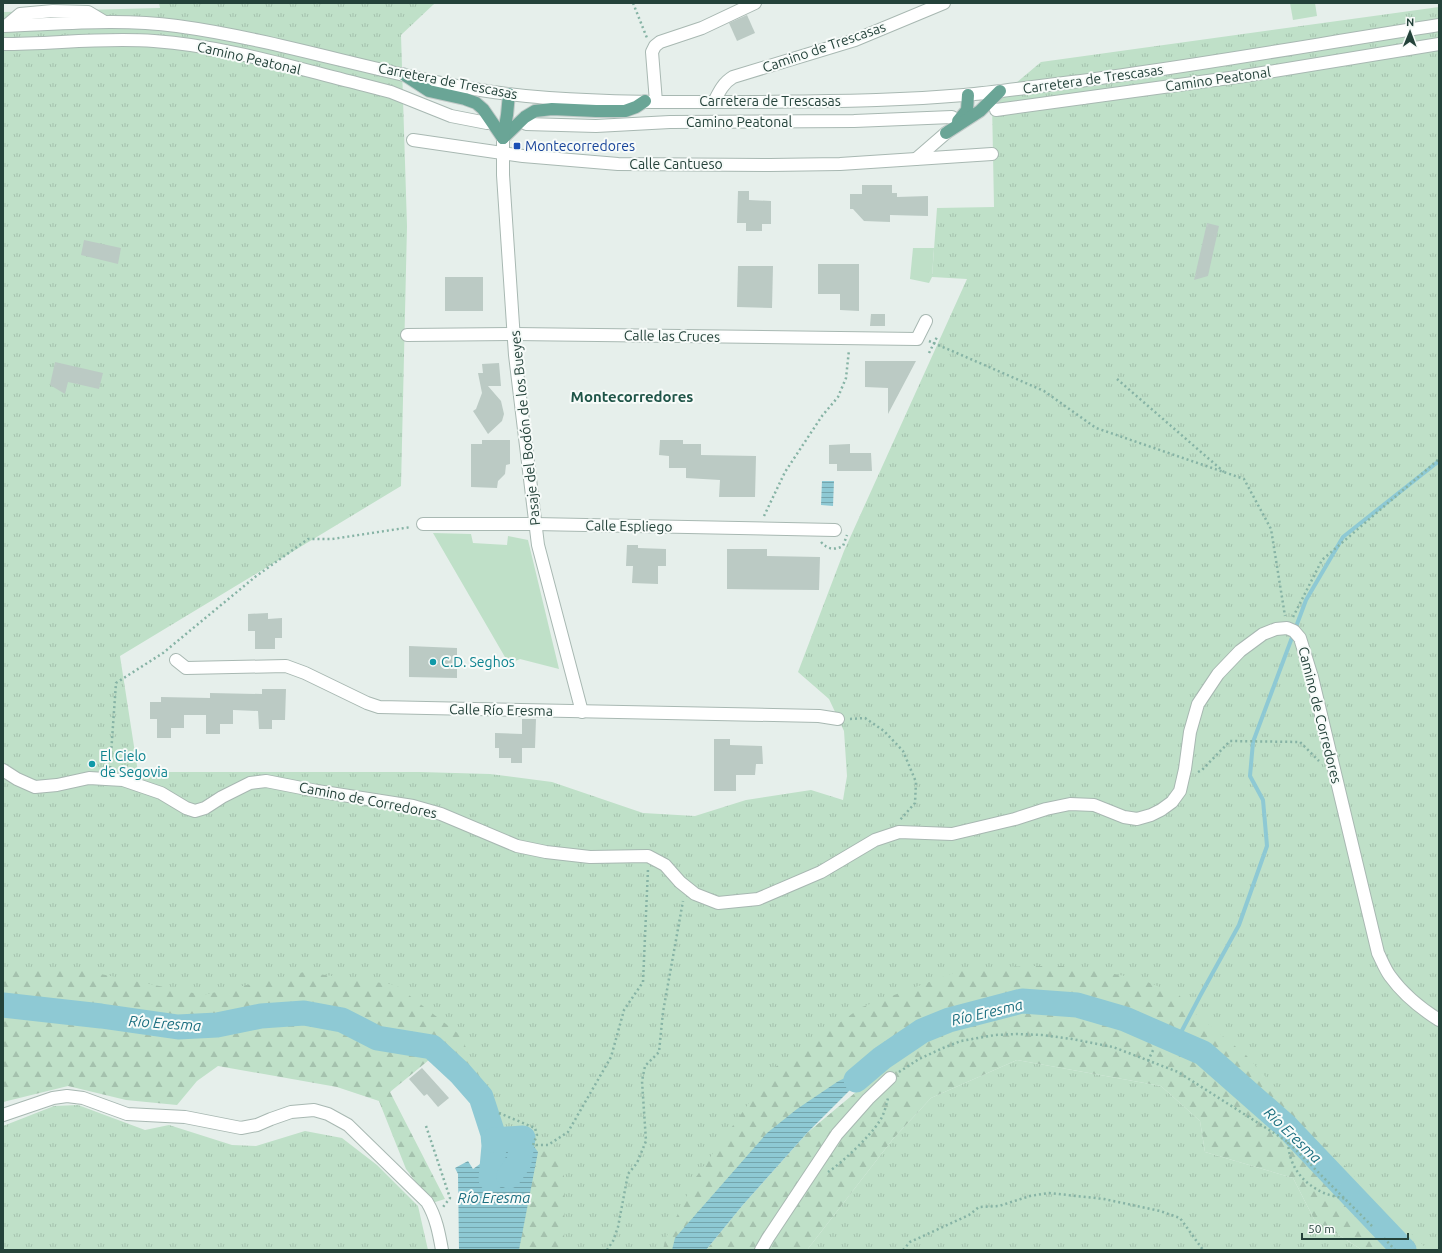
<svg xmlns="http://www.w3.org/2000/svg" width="1442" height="1253" font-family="Ubuntu,sans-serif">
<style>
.grass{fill:url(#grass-tufts)}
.forest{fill:url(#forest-firs)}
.park{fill:#bfe0c8}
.water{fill:url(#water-rules)}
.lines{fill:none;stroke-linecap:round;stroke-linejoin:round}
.stream{stroke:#8ec9d4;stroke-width:4}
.river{stroke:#8ec9d4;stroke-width:25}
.building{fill:#bbcac4}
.minor-casing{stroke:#a8b8b2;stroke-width:14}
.major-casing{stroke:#c2cac8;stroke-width:14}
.path{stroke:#86b3a5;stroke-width:2.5;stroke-dasharray:2 3;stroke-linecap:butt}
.minor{stroke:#fff;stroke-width:12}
.major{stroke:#6aa596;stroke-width:12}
.transit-dot{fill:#1a4fb4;stroke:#f7fbf9;stroke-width:1.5}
.culture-dot{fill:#0f9aa8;stroke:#f7fbf9;stroke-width:1.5}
.labels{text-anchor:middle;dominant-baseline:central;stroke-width:4;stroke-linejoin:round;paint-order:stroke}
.street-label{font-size:14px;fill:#24423a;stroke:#f7fbf9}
.transit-label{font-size:14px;fill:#164399;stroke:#f7fbf9;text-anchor:start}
.culture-label{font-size:14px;fill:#0d838f;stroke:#f7fbf9;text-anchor:start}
.neighbourhood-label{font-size:15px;font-weight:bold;fill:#1f5548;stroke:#f7fbf9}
.water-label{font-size:15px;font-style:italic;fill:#1c6f80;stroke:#f7fbf9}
</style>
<defs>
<pattern id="grass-tufts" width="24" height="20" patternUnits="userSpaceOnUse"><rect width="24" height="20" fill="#bfe0c8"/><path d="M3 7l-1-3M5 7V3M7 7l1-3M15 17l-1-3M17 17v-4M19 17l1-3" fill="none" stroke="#a4c1ad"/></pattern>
<pattern id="forest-firs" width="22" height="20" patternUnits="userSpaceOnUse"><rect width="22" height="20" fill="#bfe0c8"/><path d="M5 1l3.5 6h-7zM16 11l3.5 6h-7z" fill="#a4c1ad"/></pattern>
<pattern id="water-rules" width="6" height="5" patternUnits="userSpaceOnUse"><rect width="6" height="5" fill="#8ec9d4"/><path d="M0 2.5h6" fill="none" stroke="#74a5ad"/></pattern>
</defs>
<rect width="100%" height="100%" fill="#e6efeb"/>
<g class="grass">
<path d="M159,3H435L401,35L407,226L401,486L120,656L138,772H420L490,774L552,782L643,813L695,816L746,800L811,790L843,800L847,776L844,731L829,699L798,672L844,551L967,279L932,277L937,208L994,207L992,103L1041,62L1439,7V1250H1404L1356,1201L1022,1001L949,1020L922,1031L882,1058L759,1163L693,1250H483L494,1146L492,1130L481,1097L460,1073L432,1047L3,1005V12L160,8Z"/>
<path d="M1017,1060L1161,1086L1200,1121L1205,1152L1293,1178L1314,1219L1362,1250H807L893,1139L931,1098Z"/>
<path d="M78,1105L145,1130L169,1125L232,1145L256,1146L305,1131L342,1138L377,1165L418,1206L428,1250H3V1126L54,1106Z"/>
</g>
<g class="forest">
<path d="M1031,966H1074L1140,979L1179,995L1192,1011L1246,1055L1373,1197L1428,1250H1362L1314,1219L1293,1178L1205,1152L1200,1121L1161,1086L1017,1060L931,1098L893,1139L807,1250H706L742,1206L807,1133L893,1061L985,1000L899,1038L829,1091L684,1250H663L665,1240L696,1177L774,1068L862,1007L964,969Z"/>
<path d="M3,968L86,971L203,995L304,972L396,985L460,1035L495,1109L480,1125L474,1101L441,1050L390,1092L445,1199L432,1203L406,1169L379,1101L337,1087L218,1066L197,1081L177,1105L126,1100L68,1086L3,1102Z"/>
<path d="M559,1149L565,1182L564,1250H510L538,1152Z"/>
</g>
<g class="park">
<path d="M1290,3H1315L1317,16L1293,20Z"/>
<path d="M913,248H934L932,277L929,283L910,279Z"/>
<path d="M433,533L471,534L473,543L507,545L508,536L528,540L559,669L520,659L509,664Z"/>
</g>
<g class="water">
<path d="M822,481H834L833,506L821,505Z"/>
<path d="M882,1058L807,1133L742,1206L706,1250H672L675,1238L767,1133L797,1109L837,1082Z"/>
<path d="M533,1145L538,1152L519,1250H459L458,1174L455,1168L468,1161L473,1169L487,1159L486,1147Z"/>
</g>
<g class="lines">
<path class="stream" d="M1176,1042L1200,996L1239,925L1267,846L1263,800L1250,776L1253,742L1306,600L1343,537L1439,461"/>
<g class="river">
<path d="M3,1005L101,1016L178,1027L217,1025L261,1016L304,1013L342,1020L377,1038L432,1047L460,1073L481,1097L493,1134L494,1146L491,1179"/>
<path d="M856,1080L882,1058L922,1031L949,1020L1022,1001L1077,1005L1125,1019L1203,1053L1287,1127L1404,1250"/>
<path d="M494,1140L523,1138L519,1162L509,1176"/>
</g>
</g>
<g class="building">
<path d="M747,15L755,33L737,41L729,23Z"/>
<path d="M862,185H892V193H897V197L928,196V216L890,215V222L864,221L853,209H850V194H862Z"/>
<path d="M738,191H749V200L771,201V224H762V231H746V223H737Z"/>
<path d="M1207,223L1219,226L1208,276L1194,280Z"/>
<path d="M84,240L121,248L118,264L81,255Z"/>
<path d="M818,264H859V311L840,310V294H818Z"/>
<path d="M738,266H773L772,308L737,307Z"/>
<rect x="445" y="277" width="38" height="34"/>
<path d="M871,314H885V326H870Z"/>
<path d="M865,361H916L888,414V388L865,387Z"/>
<path d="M55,362L103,373L99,389L68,382L65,394L50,385Z"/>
<path d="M499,363L501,386H488L501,401L504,414L502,421L488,434L473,411L476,409L482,393L478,373H483L482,364Z"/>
<path d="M482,440H510V464L506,465L505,474L498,481L497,488L471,487V444H482Z"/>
<path d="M660,440H683V444H701V455L756,456L755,497H719L720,480L686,478V468H669V456L659,455Z"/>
<path d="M850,444V453H871L872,471H837V464H829V445Z"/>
<path d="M627,545H638V548L666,549V566H658V584L632,583L633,566H626Z"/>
<path d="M727,549H767V556L820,557L819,590L727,589Z"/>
<path d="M268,613V619L282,618V638H275V649H255V631H248V614Z"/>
<path d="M409,646L457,648V678L409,677Z"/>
<path d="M262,689H286L285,720H272V729H259L258,711L233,710V724H220V734H206V715H184V728H171V738H157V719H150V702H161V697L210,698V693L262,694Z"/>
<path d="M522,719H536L535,748H522V763H511V758H499V748H495V733L522,734Z"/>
<path d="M714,739H730V745L762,746L763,764H756L755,775H736V791H714Z"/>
<path d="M422,1068L449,1098L438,1107L427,1094L424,1096L409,1079Z"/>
</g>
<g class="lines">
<g class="minor-casing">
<g id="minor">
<path d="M7,25L20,14L53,11L88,12L103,21"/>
<path d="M3,26C61,24 119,18 177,26C302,43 423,90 549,98C619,103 690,102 760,102C828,101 896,101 964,95C1000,92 1036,86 1072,82C1195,66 1317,44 1439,25"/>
<path d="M3,44C53,44 104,37 154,41C226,46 295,68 364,85L391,92L451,116L487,123"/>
<path d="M656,102L652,52L655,46L660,42L702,28L755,3"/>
<path d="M714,102C719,92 723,83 733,77L855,40L944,3"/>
<path d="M996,110L1244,76L1439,44"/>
<path d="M526,124L596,126L670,122L854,121L952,117"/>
<path d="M503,138V175L515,355L538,545L582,712"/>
<path d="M413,140L523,156L618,164L770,165L840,164L992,154"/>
<path d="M916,159L946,133"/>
<path d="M407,335L514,334L917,339L926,321"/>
<path d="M423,524H535L835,530"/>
<path d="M176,660L186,668L286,666L305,673L367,703L379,707L819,716L838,719"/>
<path d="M3,770L17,779L35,787L57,785L89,778L123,780L161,793L186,808L195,811L205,808L222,797L250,783L266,781L317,791L413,806L441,814L517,846L546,852L590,857L648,856L665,865L680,882L695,894L718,903L758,899L821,872L875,840L899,832L952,834L1015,819L1046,809L1070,804L1094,805L1124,817L1137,819L1151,815L1161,810L1172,802L1180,791L1185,769L1190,732L1198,704L1218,674L1240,651L1263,634L1276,629L1287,628L1294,631L1300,638L1312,677L1378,953C1382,961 1385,969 1390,976C1403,994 1420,1008 1439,1020"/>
<path d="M3,1115L53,1098L67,1096L83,1098L127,1114L185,1117L241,1128L257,1125L271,1119L291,1112L314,1110L328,1114L348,1125L427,1202C436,1217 439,1233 442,1250"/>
<path d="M761,1250L768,1238L837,1134L868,1099L890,1078"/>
</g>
</g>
<g class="major-casing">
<g id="major">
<path d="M403,74L429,91L465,99L476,103L483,109L503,138"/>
<path d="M958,121L967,110L968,95"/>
<path d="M946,133L980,111L1000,91"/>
<path d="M503,138L525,117L535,111L552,109L596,111H625L636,107L645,101"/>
<path d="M503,138L507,115L509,94"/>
</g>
</g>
<g class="path">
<path d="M633,3L647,38"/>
<path d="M929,341L1044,391L1096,428L1244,479L1271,529L1285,616"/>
<path d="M929,353L937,337"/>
<path d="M1117,379L1224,472"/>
<path d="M764,516L785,472L822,416L838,397L846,378L849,350"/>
<path d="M821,542C828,550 835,550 843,546L847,535"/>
<path d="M1293,617L1322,560L1439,459"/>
<path d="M850,719L865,718L884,731L903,751L916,782L915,803L900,820"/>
<path d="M110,768L116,683L163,653L255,577L308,539H332L411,527"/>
<path d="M1198,772L1202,770L1230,741L1300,742L1319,761"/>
<path d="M1148,1061L1154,1048"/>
<path d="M899,1072L919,1059L943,1048L961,1041L995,1035L1017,1034L1042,1035L1072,1039L1113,1047L1178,1072L1288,1142L1374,1228"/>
<path d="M499,1113L535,1128L537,1135L533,1145H548L568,1132L611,1057L624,1010L643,982L648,869"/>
<path d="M426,1126L450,1198L443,1207"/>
<path d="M1288,1142C1289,1166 1302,1183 1324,1193C1331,1196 1339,1197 1346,1199"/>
<path d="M828,1172C843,1162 870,1136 879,1122C884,1115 886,1106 888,1098"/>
<path d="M1384,1238L1395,1250"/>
<path d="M607,1250L613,1241L618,1227L628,1174L637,1163L646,1141L642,1081L645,1066L659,1052L663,1012L683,901"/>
<path d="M903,1250L910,1242L969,1215L979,1207L999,1206L1030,1196L1049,1193L1104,1199L1160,1211L1180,1218L1203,1250"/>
</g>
<use href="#minor" class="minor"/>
<use href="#major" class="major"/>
</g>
<rect class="transit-dot" x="513" y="142" width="8" height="8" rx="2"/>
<g class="culture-dot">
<circle cx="433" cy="662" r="4"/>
<circle cx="92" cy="764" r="4"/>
</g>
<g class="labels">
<g class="street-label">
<text transform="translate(824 47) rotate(-19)">Camino de Trescasas</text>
<text transform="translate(249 58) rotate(13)">Camino Peatonal</text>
<text transform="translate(1093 79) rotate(-8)">Carretera de Trescasas</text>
<text transform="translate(1218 79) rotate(-8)">Camino Peatonal</text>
<text transform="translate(448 81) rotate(11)">Carretera de Trescasas</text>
<text x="770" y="101">Carretera de Trescasas</text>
<text x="739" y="122">Camino Peatonal</text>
<text x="676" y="164">Calle Cantueso</text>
<text transform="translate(672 336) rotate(1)">Calle las Cruces</text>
<text transform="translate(525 428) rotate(-96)">Pasaje del Bodón de los Bueyes</text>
<text transform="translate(629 526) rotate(1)">Calle Espliego</text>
<text transform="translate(501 710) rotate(1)">Calle Río Eresma</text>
<text transform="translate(1320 715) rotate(76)">Camino de Corredores</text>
<text transform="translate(368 800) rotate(11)">Camino de Corredores</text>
</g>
<g class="transit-label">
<text x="525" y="146">Montecorredores</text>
</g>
<g class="culture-label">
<text x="441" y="662">C.D. Seghos</text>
<text x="100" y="756">El Cielo<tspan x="100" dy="16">de Segovia</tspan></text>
</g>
<g class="neighbourhood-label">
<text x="632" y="396">Montecorredores</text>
</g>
<g class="water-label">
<text transform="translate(987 1012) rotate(-13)">Río Eresma</text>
<text transform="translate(165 1023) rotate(4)">Río Eresma</text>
<text transform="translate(1293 1135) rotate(44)">Río Eresma</text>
<text x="494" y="1197">Río Eresma</text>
</g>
</g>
<rect width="1442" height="1253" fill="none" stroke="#24423a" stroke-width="8"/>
<g transform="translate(1410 32) rotate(1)" stroke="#f7fbf9" stroke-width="3" paint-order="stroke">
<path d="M0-3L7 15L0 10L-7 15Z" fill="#24423a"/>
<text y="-6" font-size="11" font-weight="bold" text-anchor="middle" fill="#24423a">N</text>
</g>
<path d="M1302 1233v6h106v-6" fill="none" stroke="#24423a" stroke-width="2"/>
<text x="1308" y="1233" font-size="12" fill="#24423a" stroke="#f7fbf9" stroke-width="3" paint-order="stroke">50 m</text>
</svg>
